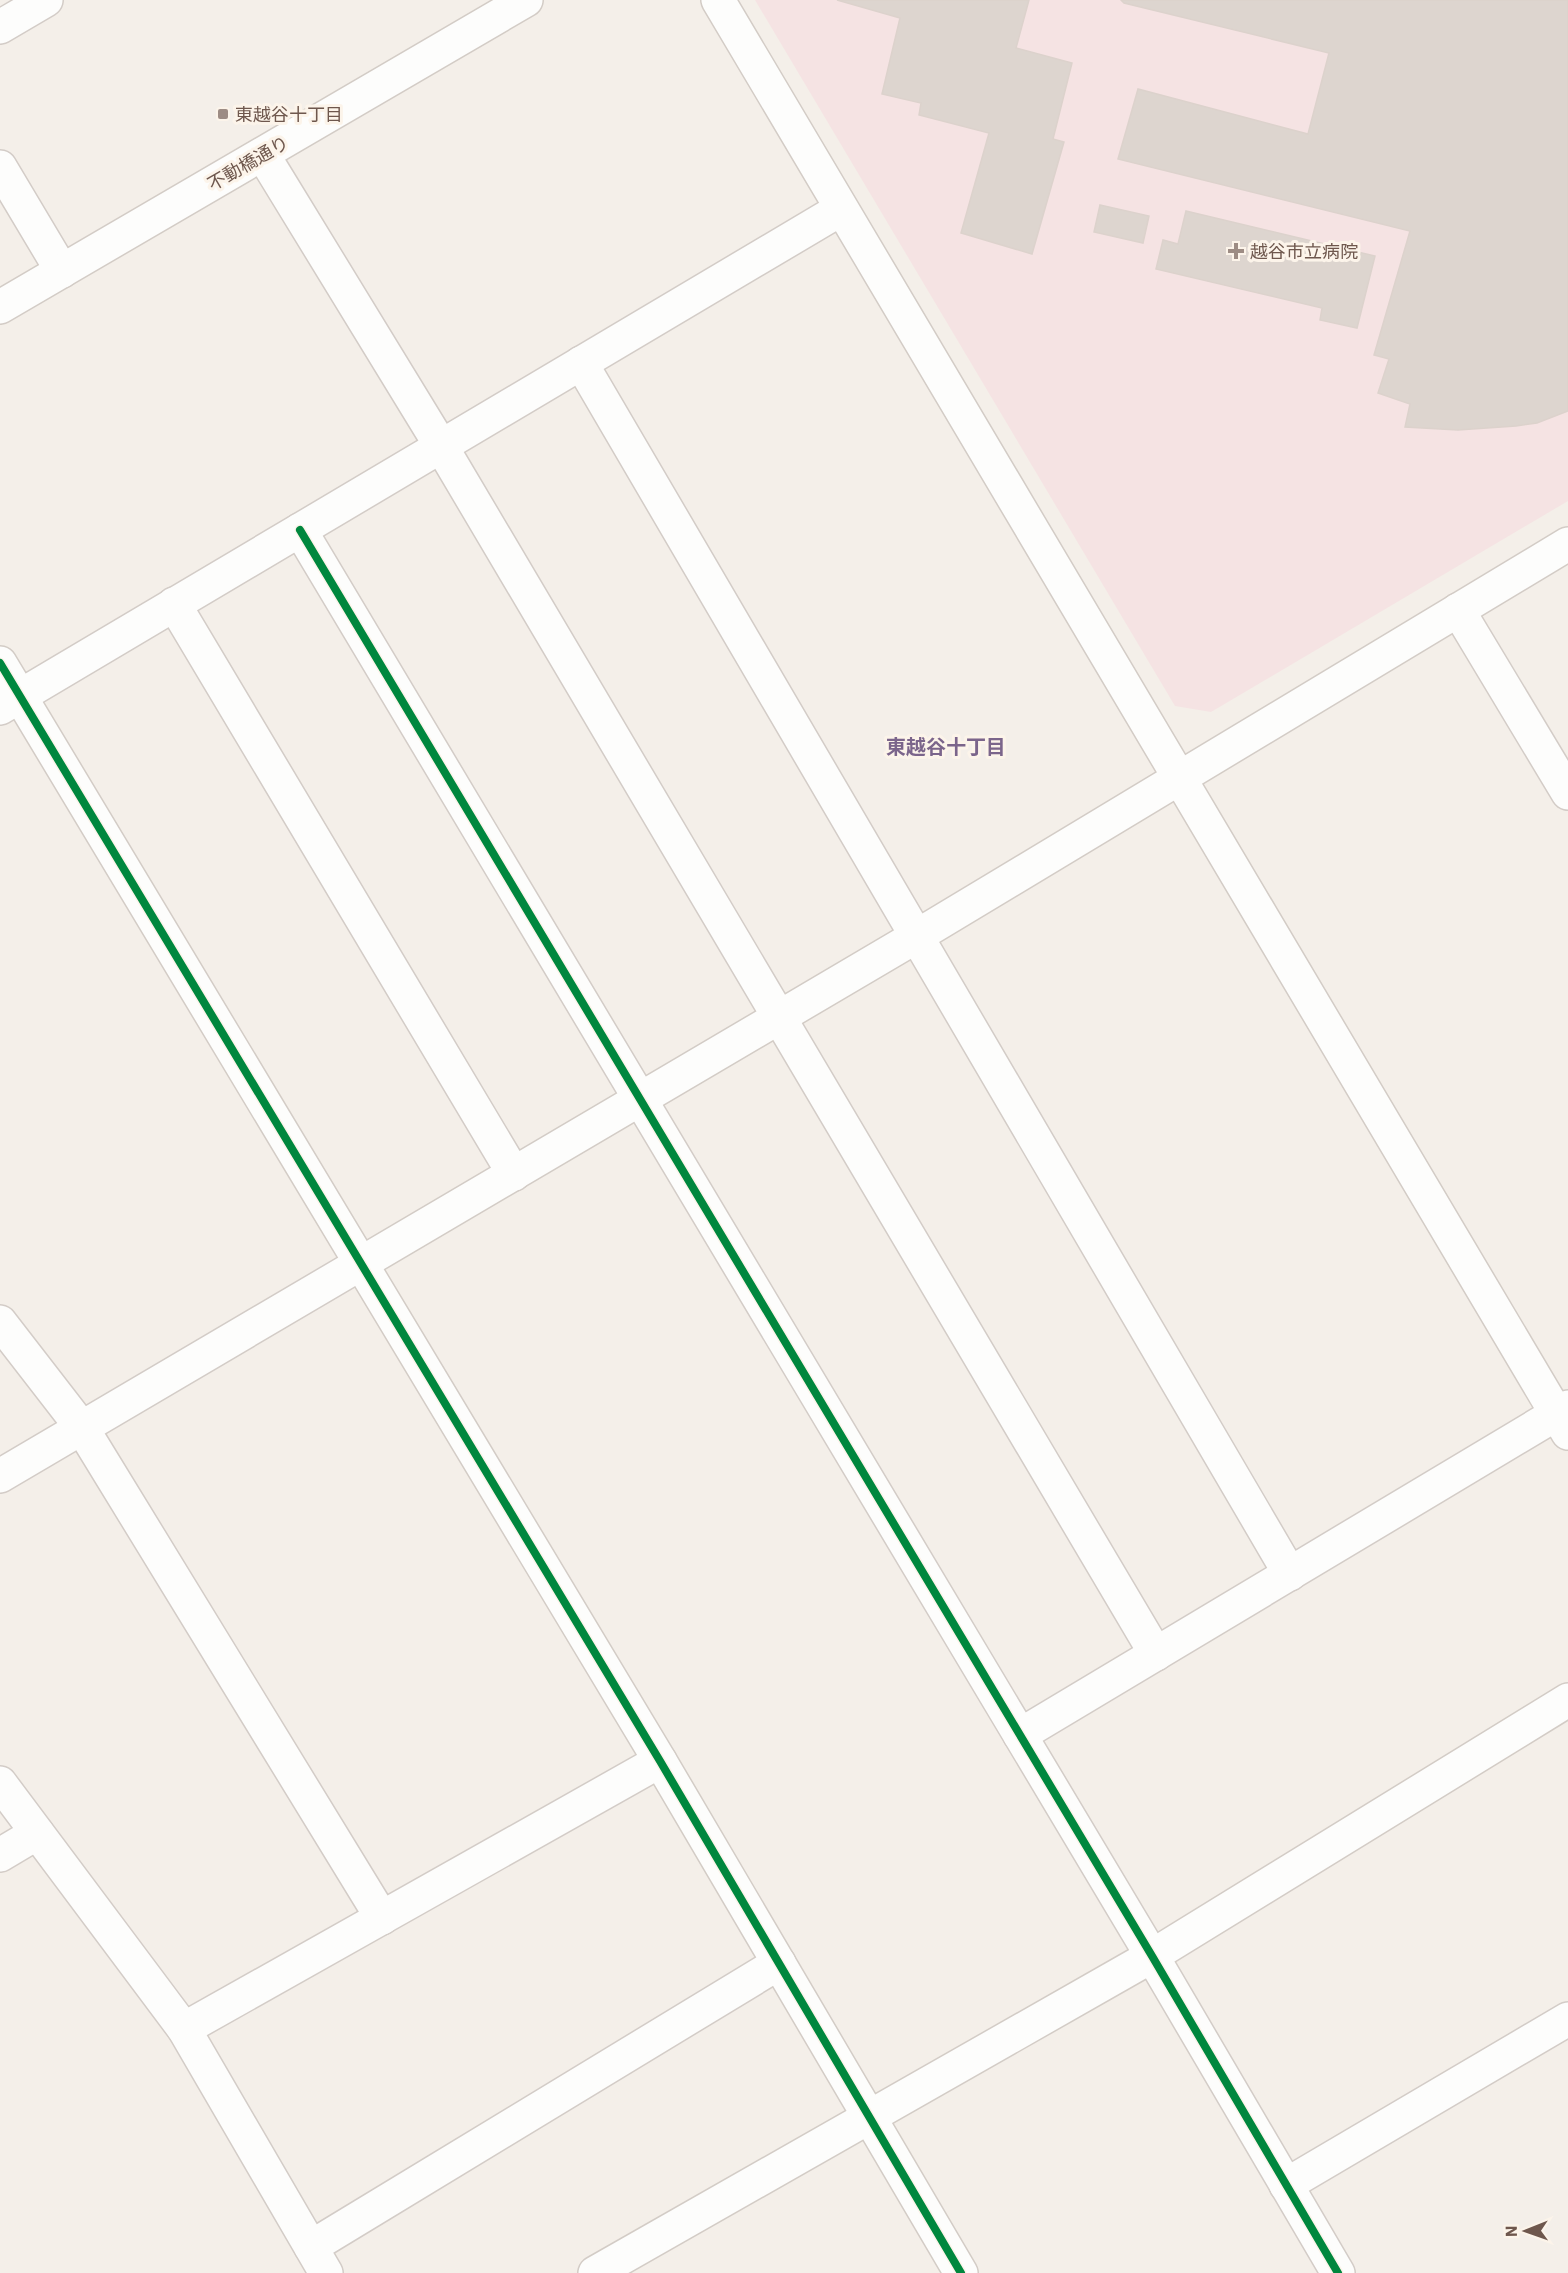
<svg xmlns="http://www.w3.org/2000/svg" width="1568" height="2273" font-family="'IBM Plex Sans','Noto Sans JP',sans-serif">
<style>
.medical{fill:#f5e3e3}
.building{fill:#ddd5cf;stroke:#dcd2cc;stroke-width:1.5}
.lines{fill:none;stroke-linecap:round;stroke-linejoin:round}
.street-casing{stroke:#d3ccc7;stroke-width:36}
.secondary-casing{stroke:#d3ccc6;stroke-width:36}
.street{stroke:#fdfdfc;stroke-width:33}
.secondary{stroke:#fdfdfc;stroke-width:33}
.cycleway-casing{stroke:#fcf4ea;stroke-width:11}
.cycleway{stroke:#00873e;stroke-width:8}
.poi-dot{fill:#9d8c84;stroke:#fcf4ea;stroke-width:2}
.labels{text-anchor:middle;dominant-baseline:central;stroke-width:6;stroke-linejoin:round;paint-order:stroke}
.poi-label{font-size:18px;fill:#6e574d;stroke:#fcf4ea;text-anchor:start}
.street-label{font-size:18px;fill:#6e574d;stroke:#fcf4ea}
.neighbourhood-label{font-size:20px;font-weight:bold;fill:#7b658b;stroke:#fcf4ea}
</style>
<rect width="100%" height="100%" fill="#f4efe9"/>
<path class="medical" d="M755,0H1568V501L1211,712L1175,706Z"/>
<g class="building">
<path d="M837,0H1029L1016,48L1072,63L1053,139L1064,142L1032,254L961,233L989,133L919,115L921,103L882,94L900,18Z"/>
<path d="M1121,0H1568V411L1537,423L1516,426L1458,430L1405,427L1410,404L1378,393L1389,359L1374,355L1410,231L1118,159L1138,89L1308,134L1329,53L1124,3Z"/>
<path d="M1100,205L1149,216L1143,243L1094,232Z"/>
<path d="M1186,211L1375,256L1357,328L1320,320L1322,308L1156,269L1163,240L1178,244Z"/>
</g>
<g class="lines">
<g class="street-casing">
<g id="street">
<path d="M0,27L46,0"/>
<path d="M263,155L441,446L1156,1654"/>
<path d="M0,167L62,271"/>
<path d="M581,363L1290,1574"/>
<path d="M300,530L1152,1956L1338,2273"/>
<path d="M174,604L514,1174"/>
<path d="M1458,610L1568,793"/>
<path d="M0,708L841,209"/>
<path d="M0,1322L82,1428L382,1918"/>
<path d="M0,1476L360,1264"/>
<path d="M1020,1735L1568,1407"/>
<path d="M0,1783L184,2029L326,2273"/>
<path d="M0,1855L37,1833"/>
<path d="M184,2029L660,1761"/>
<path d="M1286,2185L1568,2019"/>
<path d="M311,2247L779,1963"/>
</g>
</g>
<g class="secondary-casing">
<g id="secondary">
<path d="M718,0L1568,1433"/>
<path d="M0,307L526,0"/>
<path d="M0,663L660,1761L961,2273"/>
<path d="M360,1264L917,936L1568,544"/>
<path d="M595,2273L1152,1956L1568,1700"/>
</g>
</g>
<use href="#street" class="street"/>
<use href="#secondary" class="secondary"/>
<g class="cycleway-casing">
<g id="cycleway">
<path d="M300,530L1152,1956L1338,2273"/>
<path d="M0,663L660,1761L961,2273"/>
</g>
</g>
<use href="#cycleway" class="cycleway"/>
</g>
<g class="poi-dot">
<rect x="217" y="108" width="12" height="12" rx="3"/>
<path d="M1233 242h6v6h6v6h-6v6h-6v-6h-6v-6h6z"/>
</g>
<g class="labels">
<g class="poi-label">
<text x="235" y="114">東越谷十丁目</text>
<text x="1250" y="251">越谷市立病院</text>
</g>
<g class="street-label">
<text transform="translate(248 163) rotate(-30)">不動橋通り</text>
</g>
<g class="neighbourhood-label">
<text x="946" y="746">東越谷十丁目</text>
</g>
</g>
<g transform="translate(1526 2231) rotate(269)" stroke="#fcf4ea" stroke-width="4.5" paint-order="stroke">
<path d="M0-4.5L10 22L0 15L-10 22Z" fill="#6e574d"/>
<text y="-9" font-size="16" font-weight="bold" text-anchor="middle" fill="#6e574d">N</text>
</g>
</svg>
